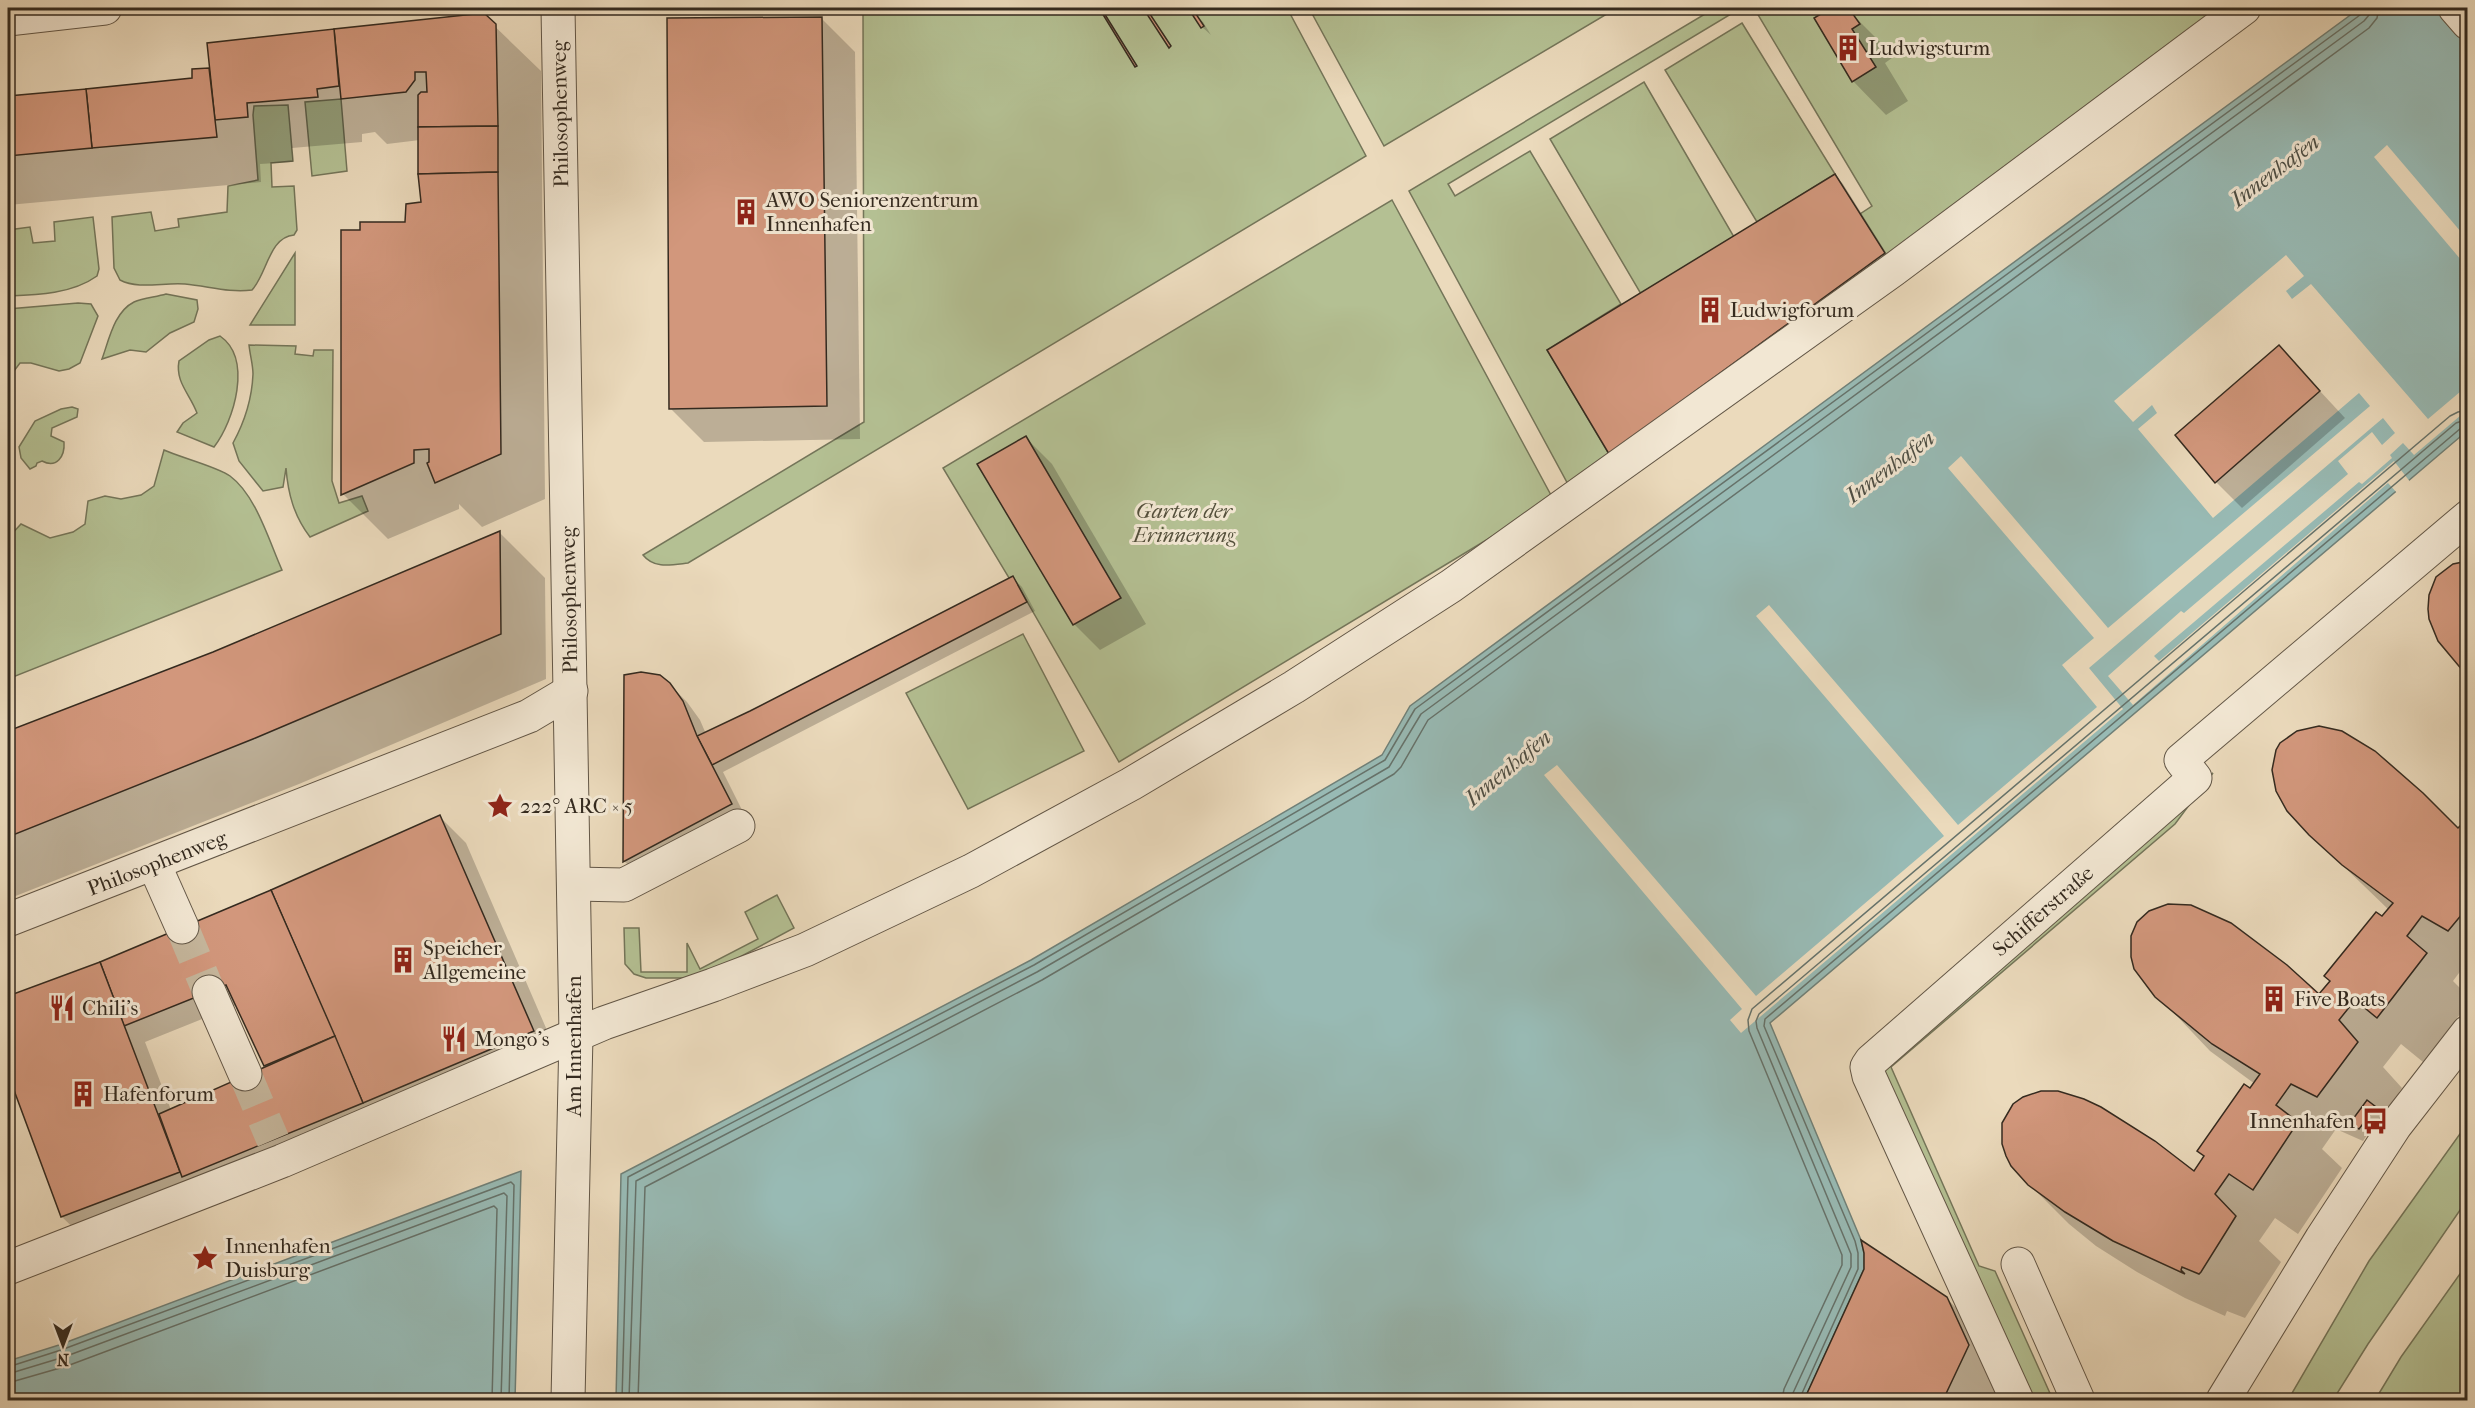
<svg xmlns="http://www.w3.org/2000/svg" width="2475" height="1408" font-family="'IM FELL French Canon',serif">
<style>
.green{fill:#b4c093;stroke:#747559;stroke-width:1.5}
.water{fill:#98bab4;stroke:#708078;stroke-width:1.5}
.pier{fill:#ebdabc}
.shadow{fill:#0003;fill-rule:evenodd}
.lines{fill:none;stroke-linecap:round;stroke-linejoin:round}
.shore{stroke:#66726a;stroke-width:1.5}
.building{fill:#d2977c;stroke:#342a1f;stroke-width:1.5}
.minor-tunnel{stroke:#c6b79d;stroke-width:33;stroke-dasharray:33 16;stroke-linecap:butt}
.minor-casing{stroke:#625646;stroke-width:35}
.minor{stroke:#f2e7d3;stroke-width:33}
.labels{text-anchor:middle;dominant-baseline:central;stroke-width:6;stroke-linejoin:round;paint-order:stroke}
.poi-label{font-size:21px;fill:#342a1f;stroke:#f2e7d3;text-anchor:start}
.street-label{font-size:21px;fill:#342a1f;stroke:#f2e7d3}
.park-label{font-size:21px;font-style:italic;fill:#54503c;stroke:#f2e7d3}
.water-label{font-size:22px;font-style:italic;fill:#4d4e44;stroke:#f2e7d3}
</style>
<rect width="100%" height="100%" fill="#ebdabc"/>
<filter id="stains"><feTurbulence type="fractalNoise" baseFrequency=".00333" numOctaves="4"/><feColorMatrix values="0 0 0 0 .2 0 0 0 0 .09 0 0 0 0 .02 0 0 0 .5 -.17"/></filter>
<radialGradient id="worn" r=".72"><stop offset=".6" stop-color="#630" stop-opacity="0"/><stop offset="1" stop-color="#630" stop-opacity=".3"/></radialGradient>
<g class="green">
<path d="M863,8H1287L1366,156L688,563C671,565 654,569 643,555L864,422Z"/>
<path d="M1309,8H1617L1384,146Z"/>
<path d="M1715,8H1741L1448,184L1455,196L1530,151L1621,304L1547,350L1609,454L1569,486L1409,191Z"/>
<path d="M1754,8H2223L1884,257V253L1860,214L1872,206Z"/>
<path d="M1742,23L1835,174L1757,222L1665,70Z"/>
<path d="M1644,82L1734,237L1641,294L1550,139Z"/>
<path d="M341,99L347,171L312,176L305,102Z"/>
<path d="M288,105L293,161L271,163L272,187L294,186L297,230L294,235C269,237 267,274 252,290C229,293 208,286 185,284C164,282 139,290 120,280L114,268L112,217L151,212L155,231L179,227L178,219L227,212L228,186L258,180L253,115L254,106Z"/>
<path d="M1392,200L1552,497L1498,533L1119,762L1013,577L1009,578L943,468Z"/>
<path d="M93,217L99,269L97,276C72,294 37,295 8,296V230L30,227L33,243L55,241L54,222Z"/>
<path d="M295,253V325H250Z"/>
<path d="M166,294L197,300L198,309L194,322L170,333L146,352L130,350L102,359C109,340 114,312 134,302C143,298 156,297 166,294Z"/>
<path d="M78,303L91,304L98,316L80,363L69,369L59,371L31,363H20L8,379V309Z"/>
<path d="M220,336C253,359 234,421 214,447L177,432L183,423L197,413C190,394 175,382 179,361L209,340Z"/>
<path d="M249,345L296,346L295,354L313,356L314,350H333L332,481L339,503L362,496L368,511L310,537C294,516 288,494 286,468L283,487L263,491L239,461L233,443C244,423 252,398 253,374C253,365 250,355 249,345Z"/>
<path d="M72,407L78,409L77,417L52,428L51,436L64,442C65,456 57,469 42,461L37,463L36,466L30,469L21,458L19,447L35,421L61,409Z"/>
<path d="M164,450C179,457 218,467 230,476C256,495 269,541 282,570L8,679V538L21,524L50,538L73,532L85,524L88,501L105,496L121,499L141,495L154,486Z"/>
<path d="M1023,634L1084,751L968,809L906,693Z"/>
<path d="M2213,773L2175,824L1891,1067L1979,1266L1995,1271L2053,1400H2026L1876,1069Z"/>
<path d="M777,895L794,928L708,974L687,978H646L634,974L625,964L624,928H639L641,972H687V943L700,969L758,939L745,912Z"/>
<path d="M2467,1124V1200L2368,1344L2333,1400H2288L2369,1261Z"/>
<path d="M2467,1264V1400H2375L2401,1357Z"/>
</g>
<g class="water">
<path d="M2360,8H2467V431L1770,1023L1861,1240L1864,1253V1269L1804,1400H616L621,1174L1031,960L1382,755L1410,706Z"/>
<path d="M521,1171L515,1400H8V1361L59,1345Z"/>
</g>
<g class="pier">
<path d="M2387,145L2467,239V267L2374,157Z"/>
<path d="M2286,255L2304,276L2286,291L2292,299L2311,284L2428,419L2467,386V410L2414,455L2403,443L2390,455L2392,458L2362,484L2359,482L2154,656L2159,661L2394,461L2411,483L2398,494L2388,483L2133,705L2108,676L2181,611L2184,613L2348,474L2338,461L2372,432L2382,445L2395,433L2383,418L2089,668L2123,709L1741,1033L1730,1020L1742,1009L1544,775L1557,765L1756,996L1944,836L1756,616L1769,605L1958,825L2097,707L2062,665L2094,638L1948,468L1961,456L2108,628L2370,406L2359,393L2213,518L2138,429L2157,413L2152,405L2133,422L2114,401Z"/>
</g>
<g class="shadow">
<path d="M1833,8H1838L1845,14L1850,12L1883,45L1892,58L1885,63L1908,101L1886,115L1853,81L1816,19Z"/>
<path d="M1194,14L1203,22L1211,35L1202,27Z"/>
<path d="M483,15L541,71L545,499L482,527L459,504V509L388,539L343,494V231H362L406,223L422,204L420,140L387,144L375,132L362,134V142L292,148L293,162L260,164L261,182L8,205V96L194,79L193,71L211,69L209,45Z"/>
<path d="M821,18L855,52L860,439L704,442L670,408Z"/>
<path d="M1835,175L1843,184L1892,262L1618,462Z"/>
<path d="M2279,347L2345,418L2242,508L2216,482Z"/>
<path d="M1026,438L1052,464L1146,624L1100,650L1074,624Z"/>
<path d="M500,533L545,578L546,679L299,784L8,899V732L214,653Z"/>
<path d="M1013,578L1022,587L1035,611L723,772L748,822L642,878L624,861L669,684L687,702L700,720L706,734Z"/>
<path d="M440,817L466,843L559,1058L89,1243L62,1217L8,1069V998L99,964ZM237,1005L266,1067L171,1110L145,1042Z"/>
<path d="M2468,820V961L2453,981L2468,996V1004L2423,1062L2401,1044L2383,1067L2402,1088L2369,1137L2367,1135L2363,1141L2336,1129L2322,1149L2342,1168L2298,1234L2275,1218L2259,1241L2281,1262L2245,1318L2227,1311L2225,1316L2185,1298L2137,1272L2096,1246L2069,1224L2023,1178L2003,1134L2007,1113L2018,1102L2194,1173L2255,1084L2210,1051L2140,977L2320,996L2389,910L2310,834L2458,830Z"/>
<path d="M8,1226L23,1274L8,1279Z"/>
<path d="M1866,1270L1946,1298L1981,1332L2002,1379L1992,1400H1806Z"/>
</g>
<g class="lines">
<g class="shore">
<path d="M8,1367L61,1350L511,1182L514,1185L509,1400"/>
<path d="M8,1374L64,1357L504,1193L507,1196L501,1400"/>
<path d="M8,1383L67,1366L494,1206L497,1209L492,1400"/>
<path d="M622,1400L628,1177L1034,965L1385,760L1415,709L2360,15L2363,8"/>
<path d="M629,1400L636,1181L1037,972L1389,767L1421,714L2364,21L2369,15L2370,8"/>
<path d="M638,1400L645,1187L1042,980L1394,774L1401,767L1428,720L2369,28L2377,18L2379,8"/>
<path d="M1782,1400L1784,1389L1842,1265V1255L1749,1031L1748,1020L1752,1009L2450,416L2458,412L2468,410"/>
<path d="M1791,1400L1793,1393L1851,1267V1254L1757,1028L1756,1021L1759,1014L2456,423L2468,419"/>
<path d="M1799,1400L1858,1269V1253L1855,1241L1764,1026L1765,1019L2461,428L2468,427"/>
</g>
</g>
<g class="building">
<path d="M1099,8H1101L1137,66L1135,67Z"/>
<path d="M1143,8H1146L1171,46L1169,48Z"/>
<path d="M1188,8H1192L1204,26L1201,28Z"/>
<path d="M1831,8H1839L1843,14L1850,10L1860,24L1852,29L1876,67L1852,82L1814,18Z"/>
<path d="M484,13L496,24L498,126L418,127V95L421,92H427L426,72H415V80L406,92L341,99L334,29Z"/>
<path d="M822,17L827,406L669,409L667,18Z"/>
<path d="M334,29L339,86L317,89L318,97L247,103L248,117L215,120L207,43Z"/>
<path d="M209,68L217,137L92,148L86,89L192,78V69Z"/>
<path d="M86,89L92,148L8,156V96Z"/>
<path d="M498,126V172L418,174V127Z"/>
<path d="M498,172L501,454L435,483L427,463L429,462V449L414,450V463L341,495V230H360V222H405L406,204L421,202L418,174Z"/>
<path d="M1835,174L1885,253L1609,454L1547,350Z"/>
<path d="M2279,345L2320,391L2215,483L2175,435Z"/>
<path d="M1026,436L1121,598L1073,625L977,464Z"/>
<path d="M500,531L501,634L253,739L8,837V731L213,652Z"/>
<path d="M2468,561V677L2438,641L2429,619L2428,609L2429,595L2436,577L2453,564Z"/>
<path d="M1013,576L1027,602L712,765L697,736L750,711Z"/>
<path d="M641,672L660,675L670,683L683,701L697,736L732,804L623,862L624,675Z"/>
<path d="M2319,726L2342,731L2375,751L2423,793L2458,828L2468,818V907L2448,931L2422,916L2407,936L2427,953L2377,1018L2355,1000L2339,1020L2358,1042L2317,1097L2291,1084L2276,1105L2298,1122L2253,1190L2229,1174L2215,1194L2236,1216L2201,1272L2199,1274L2182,1267L2181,1270L2185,1274L2113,1241L2065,1212L2028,1185L2011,1166L2006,1156L2002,1144V1123L2013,1104L2023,1097L2041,1091H2058L2084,1099L2101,1107L2155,1141L2194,1171L2204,1156L2197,1151L2244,1084L2250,1088L2260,1074L2212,1044L2155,997L2134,969L2131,957V936L2137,922L2149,911L2168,904L2191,905L2231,923L2287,965L2319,994L2330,981L2324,976L2376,912L2382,916L2393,903L2342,865L2309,835L2287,811L2276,791L2272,770L2276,750L2280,743L2297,731Z"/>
<path d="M440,815L534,1031L363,1103L271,890Z"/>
<path d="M271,890L335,1036L264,1066L226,985L124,1026L100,962Z"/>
<path d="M100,962L180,1172L61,1217L8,1074V996Z"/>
<path d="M335,1036L363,1103L182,1177L159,1114Z"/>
<path d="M2367,1100L2376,1107L2359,1129L2350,1123Z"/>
<path d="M1861,1240L1947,1297L1969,1345L1943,1400H1804L1864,1269V1253Z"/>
</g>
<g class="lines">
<g class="minor-tunnel">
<path d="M182,927L209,992"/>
<path d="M245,1074L273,1140"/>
</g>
<g class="minor-casing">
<g id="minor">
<path d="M558,8L576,1035L568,1400"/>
<path d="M2455,8L2468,23"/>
<path d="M8,19L105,8"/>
<path d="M154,864L182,927"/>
<path d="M574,884L624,885L738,826"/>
<path d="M8,920L529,716L571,691"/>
<path d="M209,992L245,1074"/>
<path d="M2018,1264L2078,1400"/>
<path d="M8,1268L282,1161L604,1023L713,985L805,950L971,871L1131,784L1294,687L1451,586L1893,270L2244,8"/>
<path d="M2017,1400L1869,1076L1867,1067L1871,1061L2195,778L2181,760L2468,517"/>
<path d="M2223,1400L2322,1238L2395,1126L2468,1032"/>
</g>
</g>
<use href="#minor" class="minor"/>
</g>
<defs>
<g id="building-bare" transform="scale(2.07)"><path d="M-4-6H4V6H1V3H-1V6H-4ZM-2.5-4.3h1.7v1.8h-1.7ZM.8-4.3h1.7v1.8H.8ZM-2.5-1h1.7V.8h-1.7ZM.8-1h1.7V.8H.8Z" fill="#8f2418" stroke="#f2e7d3" stroke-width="2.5" paint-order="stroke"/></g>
<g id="sight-bare" transform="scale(2.07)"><path d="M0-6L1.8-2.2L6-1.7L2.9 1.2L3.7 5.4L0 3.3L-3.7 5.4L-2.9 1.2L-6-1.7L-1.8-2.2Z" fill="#8f2418" stroke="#f2e7d3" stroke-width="2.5" paint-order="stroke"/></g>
<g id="restaurant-bare" transform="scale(2.07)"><path d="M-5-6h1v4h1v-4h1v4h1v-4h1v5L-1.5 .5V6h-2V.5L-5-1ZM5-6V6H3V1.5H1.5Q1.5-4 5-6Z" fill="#8f2418" stroke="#f2e7d3" stroke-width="2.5" paint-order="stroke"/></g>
<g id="bus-bare" transform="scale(2.07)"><path d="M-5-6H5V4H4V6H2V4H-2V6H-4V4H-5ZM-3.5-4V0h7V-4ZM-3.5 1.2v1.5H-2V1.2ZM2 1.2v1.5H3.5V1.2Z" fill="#8f2418" stroke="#f2e7d3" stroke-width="2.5" paint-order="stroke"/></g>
</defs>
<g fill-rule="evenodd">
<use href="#building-bare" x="1848" y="48"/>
<use href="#building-bare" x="746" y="212"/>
<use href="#building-bare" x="1710" y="310"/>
<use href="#sight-bare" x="500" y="806"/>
<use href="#building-bare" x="403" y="960"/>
<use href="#building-bare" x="2274" y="999"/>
<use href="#restaurant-bare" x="62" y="1008"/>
<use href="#restaurant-bare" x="454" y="1039"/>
<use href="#building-bare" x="83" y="1094"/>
<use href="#bus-bare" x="2375" y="1121"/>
<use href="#sight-bare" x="205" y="1258"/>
</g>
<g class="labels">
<g class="poi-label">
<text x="1868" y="48">Ludwigsturm</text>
<text x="766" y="200">AWO Seniorenzentrum<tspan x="766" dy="24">Innenhafen</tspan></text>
<text x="1730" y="310">Ludwigforum</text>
<text x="520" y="806">222° ARC × 5</text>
<text x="423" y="948">Speicher<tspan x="423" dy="24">Allgemeine</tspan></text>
<text x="2294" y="999">Five Boats</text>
<text x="82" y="1008">Chili's</text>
<text x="474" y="1039">Mongo's</text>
<text x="103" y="1094">Hafenforum</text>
<text x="2355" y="1121" text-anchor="end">Innenhafen</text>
<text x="225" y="1246">Innenhafen<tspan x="225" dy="24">Duisburg</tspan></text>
</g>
<g class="street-label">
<text transform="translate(560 114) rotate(-91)">Philosophenweg</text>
<text transform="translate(569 600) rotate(-91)">Philosophenweg</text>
<text transform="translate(157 863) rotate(-21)">Philosophenweg</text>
<text transform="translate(2043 911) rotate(-41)">Schifferstraße</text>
<text transform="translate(574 1046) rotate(-90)">Am Innenhafen</text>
</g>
<g class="park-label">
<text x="1184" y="511">Garten der<tspan x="1184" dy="24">Erinnerung</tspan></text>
</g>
<g class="water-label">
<text transform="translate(2275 171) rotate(-37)">Innenhafen</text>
<text transform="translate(1890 467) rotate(-37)">Innenhafen</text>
<text transform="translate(1508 768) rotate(-40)">Innenhafen</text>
</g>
</g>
<rect width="2475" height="1408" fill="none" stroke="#ebdabc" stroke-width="30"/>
<rect x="9" y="9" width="2457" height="1390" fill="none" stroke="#342a1f" stroke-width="3"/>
<rect x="15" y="15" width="2445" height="1378" fill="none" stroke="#342a1f" stroke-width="1.5"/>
<g transform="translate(63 1345) rotate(180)" stroke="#f2e7d3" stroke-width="4.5" paint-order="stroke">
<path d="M0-4.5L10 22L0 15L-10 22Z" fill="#342a1f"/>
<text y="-9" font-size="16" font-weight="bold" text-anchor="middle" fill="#342a1f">N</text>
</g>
<rect width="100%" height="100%" filter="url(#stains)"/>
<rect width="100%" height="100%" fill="url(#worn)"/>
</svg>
